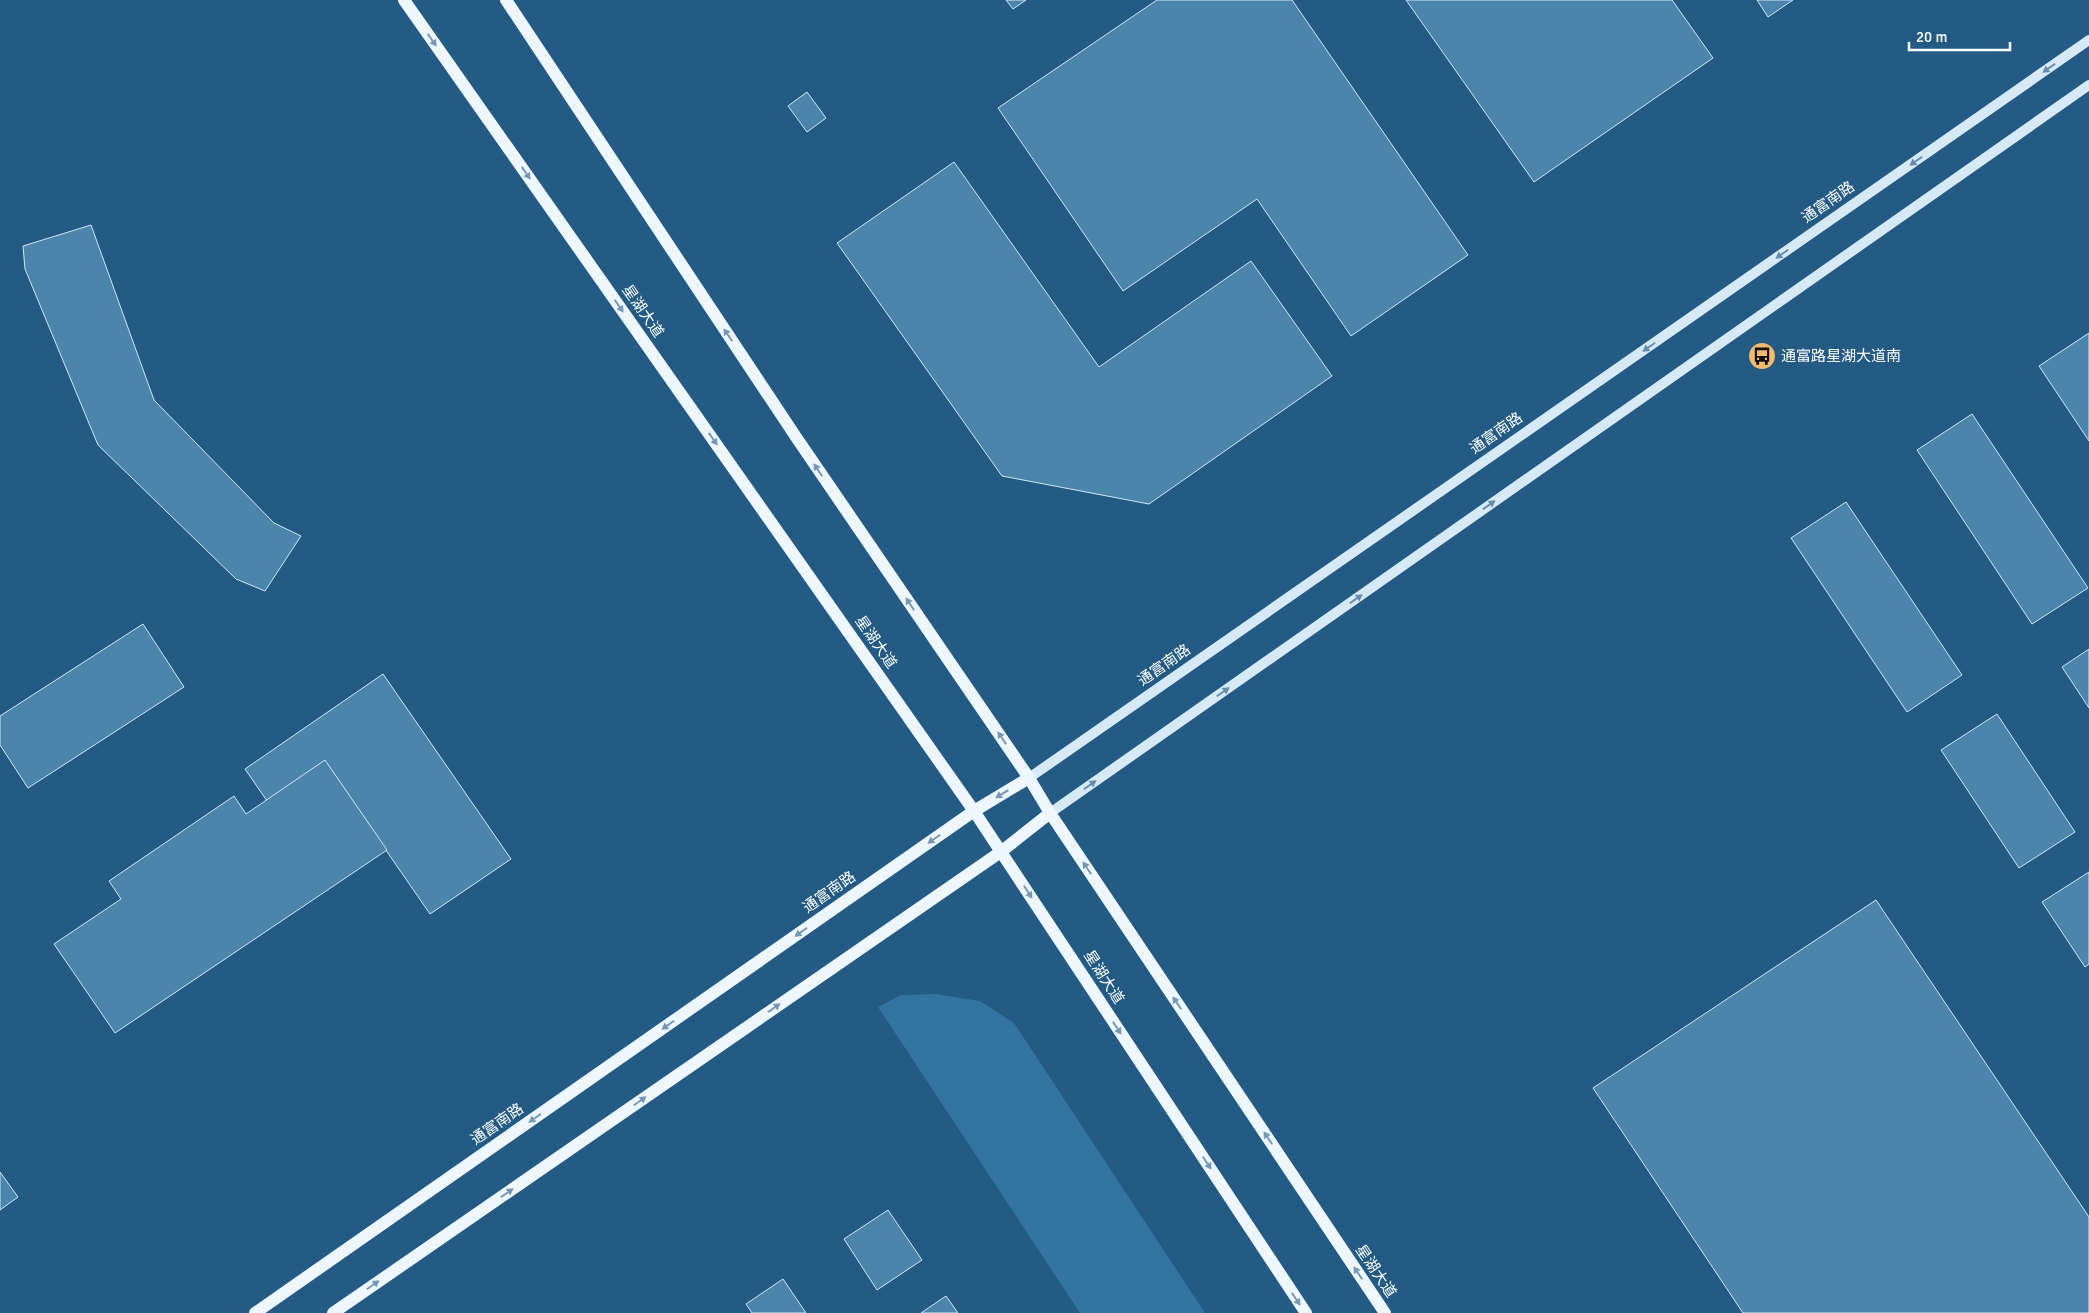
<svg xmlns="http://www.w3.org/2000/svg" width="2089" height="1313" font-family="Signika,'Noto Sans SC',sans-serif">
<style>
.green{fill:#3474a0}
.building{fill:#4b85ac;stroke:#d0e7f6}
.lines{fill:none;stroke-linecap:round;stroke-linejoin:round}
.secondary{stroke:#d6e9f7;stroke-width:10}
.primary{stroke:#eff7fe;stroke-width:12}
.oneway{fill:#7599b5}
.oneway2{fill:#628dac}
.labels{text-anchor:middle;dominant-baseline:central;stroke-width:4;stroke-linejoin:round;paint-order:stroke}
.street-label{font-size:15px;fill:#fff;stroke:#235b84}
.poi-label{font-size:15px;fill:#fff;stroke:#235b84;text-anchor:start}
</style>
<rect width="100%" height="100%" fill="#235b84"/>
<path class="green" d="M935,994L980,1001L1014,1023L1205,1313H1080L878,1007L901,995Z"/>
<g class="building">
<path d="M1006,0H1026L1013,9Z"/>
<path d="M1157,0H1292L1468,255L1351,336L1257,199L1123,291L998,108Z"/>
<path d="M1406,0H1672L1713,58L1534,182Z"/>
<path d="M1757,0H1793L1768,17Z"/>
<path d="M807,92L826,118L807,132L788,106Z"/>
<path d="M954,162L1099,367L1251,261L1332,376L1149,504L1002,476L837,243Z"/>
<path d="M91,225L154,400L274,523L301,536L265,591L236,579L98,445L25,269L23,246Z"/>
<path d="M2089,333V441L2039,366Z"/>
<path d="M1972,414L2088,588L2032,624L1917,450Z"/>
<path d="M1846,502L1962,675L1907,712L1791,538Z"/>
<path d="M143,624L184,687L28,788L0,745V716Z"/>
<path d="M2089,649V708L2062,667Z"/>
<path d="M383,674L511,859L430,914L332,772L274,811L245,769Z"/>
<path d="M1997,714L2075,832L2019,868L1941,750Z"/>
<path d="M325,760L387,850L115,1033L54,944L121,899L109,881L234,796L246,814Z"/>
<path d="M2089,872V964L2085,967L2042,902Z"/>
<path d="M1876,900L2089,1217V1313H1743L1593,1088Z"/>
<path d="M0,1172L18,1197L0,1210Z"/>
<path d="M888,1210L922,1260L877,1290L844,1239Z"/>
<path d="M783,1279L806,1313H752L746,1304Z"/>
<path d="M946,1296L958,1313H921Z"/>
</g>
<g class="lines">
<g class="secondary">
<path d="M1029,778L2089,40"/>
<path d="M1050,813L2089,85"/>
</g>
<g class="primary">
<path d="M404,0L974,811L1306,1313"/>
<path d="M506,0L796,437L1029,778L1050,813L1385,1313"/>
<path d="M255,1313L974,811L1029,778"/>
<path d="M333,1313L1002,851L1050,813"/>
</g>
</g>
<defs><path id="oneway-solid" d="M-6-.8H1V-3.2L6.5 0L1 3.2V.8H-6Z" transform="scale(1.25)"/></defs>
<g class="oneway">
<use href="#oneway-solid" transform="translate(432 40) rotate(55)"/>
<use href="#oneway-solid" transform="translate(526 173) rotate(55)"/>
<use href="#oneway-solid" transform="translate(619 306) rotate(55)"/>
<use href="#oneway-solid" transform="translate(728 335) rotate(-124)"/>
<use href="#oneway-solid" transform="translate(713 439) rotate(55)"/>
<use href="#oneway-solid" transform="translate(818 470) rotate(-124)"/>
<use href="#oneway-solid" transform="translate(910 604) rotate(-124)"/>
<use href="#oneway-solid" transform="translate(1002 738) rotate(-124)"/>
<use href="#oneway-solid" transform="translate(1002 794) rotate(149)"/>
<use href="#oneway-solid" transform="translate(934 839) rotate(145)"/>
<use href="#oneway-solid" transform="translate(1087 868) rotate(-124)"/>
<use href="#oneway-solid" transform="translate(1028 892) rotate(57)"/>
<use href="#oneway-solid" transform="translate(801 932) rotate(145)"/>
<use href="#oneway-solid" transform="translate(1177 1003) rotate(-124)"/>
<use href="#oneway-solid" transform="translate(774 1008) rotate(-35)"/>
<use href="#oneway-solid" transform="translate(668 1025) rotate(145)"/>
<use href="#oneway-solid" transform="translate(1117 1028) rotate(57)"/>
<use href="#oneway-solid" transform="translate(640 1101) rotate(-35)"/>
<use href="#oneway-solid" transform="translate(535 1118) rotate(145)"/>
<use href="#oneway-solid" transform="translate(1268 1138) rotate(-124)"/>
<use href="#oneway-solid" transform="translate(1207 1163) rotate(56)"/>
<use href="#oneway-solid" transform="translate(507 1193) rotate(-35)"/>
<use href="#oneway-solid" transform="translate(1358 1273) rotate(-124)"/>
<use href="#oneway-solid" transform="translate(373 1285) rotate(-35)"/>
<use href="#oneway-solid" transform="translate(1296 1299) rotate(56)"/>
</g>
<g class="oneway2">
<use href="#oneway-solid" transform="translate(2049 68) rotate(145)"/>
<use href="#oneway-solid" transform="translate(1916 161) rotate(145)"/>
<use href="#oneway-solid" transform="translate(1782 254) rotate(145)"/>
<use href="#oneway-solid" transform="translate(1649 347) rotate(145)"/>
<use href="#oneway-solid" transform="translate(1489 505) rotate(-35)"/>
<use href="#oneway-solid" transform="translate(1356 599) rotate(-35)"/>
<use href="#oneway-solid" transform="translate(1223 692) rotate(-35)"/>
<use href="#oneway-solid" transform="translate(1090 785) rotate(-35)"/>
</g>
<defs>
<g id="bus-disc" transform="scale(1.4375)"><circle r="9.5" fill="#f4bb6f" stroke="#235b84"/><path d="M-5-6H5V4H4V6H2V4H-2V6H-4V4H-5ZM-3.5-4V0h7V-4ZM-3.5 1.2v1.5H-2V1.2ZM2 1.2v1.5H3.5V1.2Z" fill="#111"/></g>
</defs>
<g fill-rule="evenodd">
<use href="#bus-disc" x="1762" y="356"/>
</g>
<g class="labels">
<g class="street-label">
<text transform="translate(1828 202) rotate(-35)">通富南路</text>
<text transform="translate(643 311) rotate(55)">星湖大道</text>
<text transform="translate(1496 433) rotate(-35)">通富南路</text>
<text transform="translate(876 642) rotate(55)">星湖大道</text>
<text transform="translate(1164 665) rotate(-35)">通富南路</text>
<text transform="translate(829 892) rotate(-35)">通富南路</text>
<text transform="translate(1104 977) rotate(57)">星湖大道</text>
<text transform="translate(497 1124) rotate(-35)">通富南路</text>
<text transform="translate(1376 1271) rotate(56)">星湖大道</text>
</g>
<g class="poi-label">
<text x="1781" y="356">通富路星湖大道南</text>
</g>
</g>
<path d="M1909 42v8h101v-8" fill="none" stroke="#ffffff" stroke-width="2.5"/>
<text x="1916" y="42" font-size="15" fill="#ffffff" stroke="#235b84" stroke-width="4" paint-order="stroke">20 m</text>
</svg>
